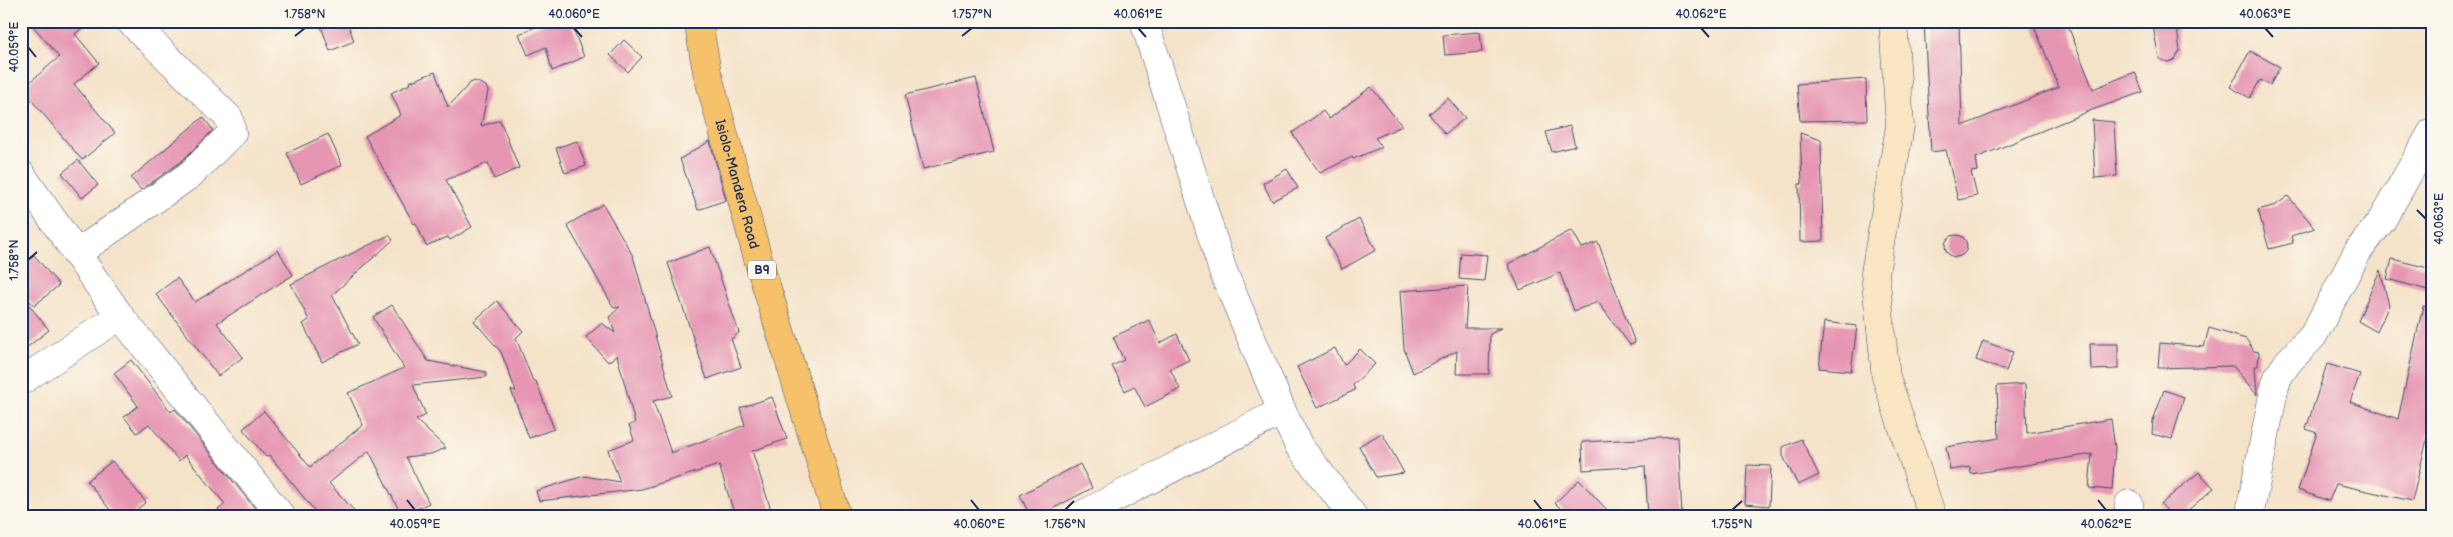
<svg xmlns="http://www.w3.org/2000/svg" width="2453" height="537" font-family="'Balsamiq Sans',sans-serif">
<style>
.building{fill:#e696b2}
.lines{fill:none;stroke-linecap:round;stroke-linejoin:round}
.street-casing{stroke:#3c4a6e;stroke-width:29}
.secondary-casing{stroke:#3c4a6e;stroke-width:29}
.highway-casing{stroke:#3c4a6e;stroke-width:29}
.path{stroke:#3c4a6e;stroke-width:3;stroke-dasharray:1 4;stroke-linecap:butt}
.street{stroke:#fff;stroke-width:28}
.secondary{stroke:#fbe6c4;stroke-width:28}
.highway{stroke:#f5c16b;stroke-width:28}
.ticks{fill:none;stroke:#1b2f5e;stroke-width:2}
.labels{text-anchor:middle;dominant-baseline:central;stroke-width:4;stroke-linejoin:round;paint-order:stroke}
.shield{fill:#fbf7ec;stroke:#5e6b89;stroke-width:1}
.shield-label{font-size:12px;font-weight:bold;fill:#1b2f5e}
.street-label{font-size:14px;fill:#1b2f5e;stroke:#fbf7ec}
.neatline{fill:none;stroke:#1b2f5e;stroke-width:2}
.ticks-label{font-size:12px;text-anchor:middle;fill:#1b2f5e}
</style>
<rect width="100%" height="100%" fill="#fbf7ec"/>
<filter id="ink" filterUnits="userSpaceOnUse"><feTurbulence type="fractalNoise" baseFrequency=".02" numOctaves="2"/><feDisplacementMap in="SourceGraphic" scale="10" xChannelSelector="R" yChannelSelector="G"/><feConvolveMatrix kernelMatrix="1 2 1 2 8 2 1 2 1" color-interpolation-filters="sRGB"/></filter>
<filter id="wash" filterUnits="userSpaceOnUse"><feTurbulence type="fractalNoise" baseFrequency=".0096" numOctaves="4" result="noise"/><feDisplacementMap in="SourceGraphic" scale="20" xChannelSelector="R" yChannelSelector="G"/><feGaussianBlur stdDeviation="1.12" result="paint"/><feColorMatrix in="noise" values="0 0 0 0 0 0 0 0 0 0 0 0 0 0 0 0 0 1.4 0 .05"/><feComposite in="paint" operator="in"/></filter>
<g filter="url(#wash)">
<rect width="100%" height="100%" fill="#f5e3c9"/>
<g id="blocks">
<g class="building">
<path d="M29,21H91L75,34L99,63L74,84L115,133L82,160L22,89L59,57Z"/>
<path d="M319,21H347L354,41L330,51Z"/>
<path d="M549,21H570L584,57L552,71L546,47L528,55L519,34Z"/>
<path d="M1924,21H1959L1962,126L2059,87L2032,21H2066L2093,89L2135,72L2143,92L2092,110L1976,158L1978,171L1971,172L1977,196L1958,200L1946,150L1931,152Z"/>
<path d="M2152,21H2176L2180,51L2174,60L2168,62L2159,59Z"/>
<path d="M1480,32L1482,52L1445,55L1443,35Z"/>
<path d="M624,40L642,57L628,72L610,55Z"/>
<path d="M2250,51L2280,67L2270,85L2260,80L2250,98L2230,87Z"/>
<path d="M435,72L448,107L470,83L475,81L486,86L488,91L481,126L500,120L519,168L494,179L488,163L446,180L472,227L450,240L448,237L426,246L416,223L414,224L365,136L401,115L391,93L410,84L409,82Z"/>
<path d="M976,78L994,152L923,169L905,95Z"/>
<path d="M1866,79L1867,120L1800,121L1797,84Z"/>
<path d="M1371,87L1402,126L1375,138L1382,147L1353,159L1352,157L1320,173L1292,133L1323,111L1329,119Z"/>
<path d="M1448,98L1465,118L1445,134L1429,114Z"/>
<path d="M203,117L213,130L181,162L141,190L131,178Z"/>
<path d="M2092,120L2114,122L2117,176L2095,178Z"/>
<path d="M1570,126L1575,146L1552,152L1546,132Z"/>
<path d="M1800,133L1821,140L1823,241L1800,242L1799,184H1802Z"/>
<path d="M328,134L342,165L301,184L287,153Z"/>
<path d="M577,141L586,166L565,173L556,148Z"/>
<path d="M710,141L726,200L698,210L680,159Z"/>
<path d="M78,160L98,185L82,198L62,173Z"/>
<path d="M1287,169L1298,188L1272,201L1263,183Z"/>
<path d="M2288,196L2315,228L2291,236L2293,243L2269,249L2258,210L2276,205Z"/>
<path d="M603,204L633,256L672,396L653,401L671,453L745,425L740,408L772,397L787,439L752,451L773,516H735L719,465L642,489L539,501L536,491L584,476L620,482L608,450L634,440L629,425L635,423L617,355L608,362L586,337L602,323L615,333L609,317L620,307L614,308L567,225Z"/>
<path d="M1359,219L1376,250L1342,269L1325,238Z"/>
<path d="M1572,230L1582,248L1598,242L1635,343L1630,345L1598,302L1574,311L1560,273L1520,290L1508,264Z"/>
<circle cx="1956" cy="246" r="11"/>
<path d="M389,235L393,240L332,295L358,344L322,362L303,324L309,320L291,284Z"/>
<path d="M710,247L739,333L731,339L741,367L707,379L668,263Z"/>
<path d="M278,250L293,275L217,323L243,357L218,376L156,294L177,278L195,302Z"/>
<path d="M1461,253L1487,255L1484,281L1459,279Z"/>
<path d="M34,255L59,285L34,306L21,290V265Z"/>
<path d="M2392,259L2432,269V291L2387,279Z"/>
<path d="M2380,270L2389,305L2377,332L2358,321Z"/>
<path d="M1468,286L1465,328H1502L1490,334L1489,374H1456L1457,351L1413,373L1404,349L1400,291Z"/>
<path d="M21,295L49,330L21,352Z"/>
<path d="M497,301L523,331L516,338L533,381H536L554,429L529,438L511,390L516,391L501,352L474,321Z"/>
<path d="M392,305L428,361L486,372V377L413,385L426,415L416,420L446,448L431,454L406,457L429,503L402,516L369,451L329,483L359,516H319L269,455L266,457L243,429L264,411L310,467L363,425L348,393L404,368L373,317Z"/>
<path d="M2423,306L2432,307V432L2429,431L2412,501L2336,484L2329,501L2298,490L2317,433L2306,429L2327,364L2360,374L2350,402L2398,419Z"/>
<path d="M1149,320L1160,343L1177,334L1189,360L1170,369L1180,389L1145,407L1134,386L1125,391L1112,366L1124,360L1113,337Z"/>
<path d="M1824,322L1857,326L1851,371L1819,368Z"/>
<path d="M2209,328L2246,339L2254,351L2259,352L2258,366H2255L2257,395L2233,366L2158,368L2160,343L2204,347Z"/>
<path d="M1983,341L2013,352L2006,371L1976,360Z"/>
<path d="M2090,344H2118V369L2091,370Z"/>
<path d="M1335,348L1344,365L1360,349L1375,364L1353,385L1355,390L1317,408L1297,367Z"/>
<path d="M131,360L171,412L175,409L261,516H211L225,504L185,455L179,461L149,424L137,433L124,417L138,406L114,373Z"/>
<path d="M2025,384L2027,433L2111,419L2115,448L2112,490L2089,488L2092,454L1971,474L1970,467L1950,470L1946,447L1999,438L1997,386Z"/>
<path d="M2164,390L2184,397L2172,439L2152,434L2153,421Z"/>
<path d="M1382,433L1404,473L1376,477L1359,446Z"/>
<path d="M1678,437L1682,516H1648L1645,466L1583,470L1582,442Z"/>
<path d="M1801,439L1819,475L1798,485L1783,456V447Z"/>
<path d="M112,461L146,502L129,516H115L87,481Z"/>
<path d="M1080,464L1092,488L1039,516H1030L1020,495Z"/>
<path d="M1747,465L1771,466L1769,506L1745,504Z"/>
<path d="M2199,472L2214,488L2181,516H2172L2161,504Z"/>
<path d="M1579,480L1613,516H1568L1555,503Z"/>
</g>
</g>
</g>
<g filter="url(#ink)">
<use href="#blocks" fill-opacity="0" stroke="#3c4a6e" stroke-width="1"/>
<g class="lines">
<g class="street-casing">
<g id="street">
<path d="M1144,21L1223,271L1282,411L1299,446L1353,516"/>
<path d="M21,174L120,316L281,516"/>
<path d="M76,254L191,174L232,133L229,118L130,21"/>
<path d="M21,381L120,316"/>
<path d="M2251,507L2274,390L2278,377L2288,362L2313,336L2358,251L2382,220L2432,132"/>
<path d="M1080,516L1282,411"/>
<path d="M2129,516V504"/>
</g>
</g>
<g class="secondary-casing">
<path id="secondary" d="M1893,21L1900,126L1875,273L1886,377L1932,516"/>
</g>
<g class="highway-casing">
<g id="highway">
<path id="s1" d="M698,21L707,72L758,259L837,516"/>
</g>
</g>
<path class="path" d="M1548,21L1666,26L1774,21"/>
<use href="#street" class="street"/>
<use href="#secondary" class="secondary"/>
<use href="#highway" class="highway"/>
</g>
</g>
<path class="ticks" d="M574,28L582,37M1138,28L1146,37M1701,28L1709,37M2265,28L2273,37M295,36L305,28M962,36L972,28M28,47L36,57M2417,210L2426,219M28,260L37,252M407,500L415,510M971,500L979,510M1534,500L1542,510M2098,500L2106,510M1065,510L1074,501M1732,510L1742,501"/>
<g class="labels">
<rect class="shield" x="748" y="260.5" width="28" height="19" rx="4"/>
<g class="shield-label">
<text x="762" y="270">B9</text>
</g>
<g class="street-label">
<text stroke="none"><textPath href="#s1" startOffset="168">Isiolo-Mandera Road</textPath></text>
</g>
</g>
<rect width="2453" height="537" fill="none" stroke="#fbf7ec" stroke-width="55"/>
<rect x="28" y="28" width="2398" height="482" class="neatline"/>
<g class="ticks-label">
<text x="305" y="18">1.758°N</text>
<text x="574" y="18">40.060°E</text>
<text x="972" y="18">1.757°N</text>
<text x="1138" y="18">40.061°E</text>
<text x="1701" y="18">40.062°E</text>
<text x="2265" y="18">40.063°E</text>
<text transform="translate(14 47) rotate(-90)" y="4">40.059°E</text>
<text transform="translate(2439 219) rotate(-90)" y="4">40.063°E</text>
<text transform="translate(14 260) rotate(-90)" y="4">1.758°N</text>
<text x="415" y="528">40.059°E</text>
<text x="979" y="528">40.060°E</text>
<text x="1065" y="528">1.756°N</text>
<text x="1542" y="528">40.061°E</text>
<text x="1732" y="528">1.755°N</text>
<text x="2106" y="528">40.062°E</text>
</g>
</svg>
